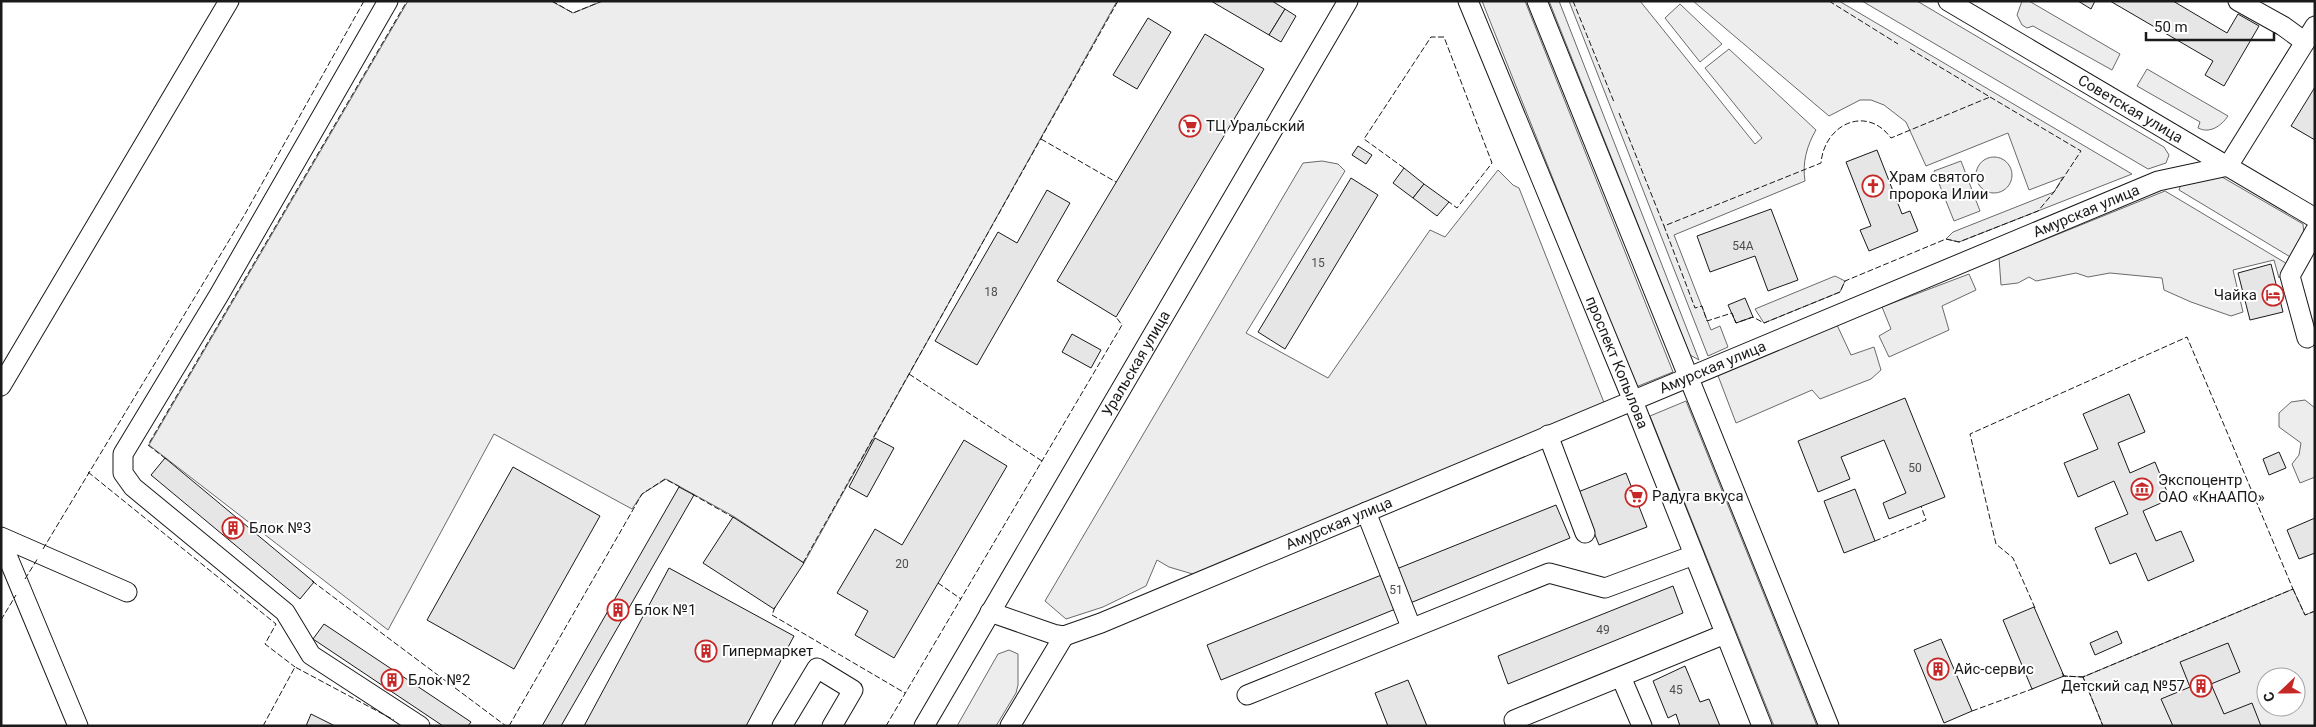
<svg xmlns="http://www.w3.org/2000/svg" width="2316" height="727" font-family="Roboto,sans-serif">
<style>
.green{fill:#ededed;stroke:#6a6a6a;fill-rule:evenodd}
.building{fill:#e6e6e6;stroke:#1a1a1a}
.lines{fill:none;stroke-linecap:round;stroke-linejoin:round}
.minor-casing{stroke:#1a1a1a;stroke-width:21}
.minor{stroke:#fff;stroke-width:19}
.fence{stroke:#1a1a1a;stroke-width:1;stroke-dasharray:6 2.5;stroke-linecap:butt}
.labels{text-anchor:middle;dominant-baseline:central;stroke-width:4;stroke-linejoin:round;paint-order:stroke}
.number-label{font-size:12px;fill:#4d4d4d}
.street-label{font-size:15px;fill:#1a1a1a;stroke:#fff}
.poi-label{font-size:15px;fill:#1a1a1a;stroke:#fff;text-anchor:start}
</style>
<rect width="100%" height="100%" fill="#fff"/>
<g class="green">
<path d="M408,1H551L573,13L603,1H1117L804,563L733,516L666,479L642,494L632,509L494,434L388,630L149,445Z"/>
<path d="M1482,1H1525L1673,372L1636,387Z"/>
<path d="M1549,1H1559L1699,360L1690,355Z"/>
<path d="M1569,1H1640L1755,144L1762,138L1705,68L1729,49L1816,130C1807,145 1802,163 1805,181L1674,235L1711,330L1720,326L1728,347L1708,356Z"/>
<path d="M1693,1H1839L2132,174L1959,242L1946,239L1953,232L2054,192L2063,177L2029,190L2008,133L1926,166L1906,122L1884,105L1871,100H1860L1829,116Z"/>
<path d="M1862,1H1917L2164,147L2169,155L2166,163L2148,169Z"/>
<path d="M2022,1H2029L2120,54L2112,70L2033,26L2027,28L2022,25L2017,15Z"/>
<path d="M1680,4L1722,44L1700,62L1665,18Z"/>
<path d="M2147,69L2228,116C2221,126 2210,134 2198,128L2200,122L2137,86Z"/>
<circle cx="1994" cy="175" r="18"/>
<path d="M1322,161L1338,164L1345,171L1246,333L1328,378L1430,230L1445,237L1498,170L1513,185L1519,188L1605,405L1196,575L1169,567L1157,560L1146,586L1103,607L1066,619L1045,601L1303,163Z"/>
<path d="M1961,161L1980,211L1954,221L1934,171Z"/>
<path d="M2222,177L2303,224L2304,234L2292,258L2179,190L2181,184Z"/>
<path d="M2165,191L2289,265L2279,278L2274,260L2233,270L2243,312L2231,316L2191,302L2164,290L2162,278L2110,273L2088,277L2076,273L2036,281L2029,277L2018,283L2001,285L1999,258Z"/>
<path d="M1969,274L1976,290L1942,306L1949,330L1889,357L1879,336L1891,329L1882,307Z"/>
<path d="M1835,276L1845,281L1840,292L1764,323L1755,309Z"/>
<path d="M1837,325L1851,355L1874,347L1881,370L1871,379L1820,399L1812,390L1736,423L1717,373Z"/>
<path d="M2305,400L2315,408V477L2300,483L2292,464L2299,455L2301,443L2279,427V413L2291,402Z"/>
<path d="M1686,401L1817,726H1774L1650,416Z"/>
<path d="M2293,589L2305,615L2315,611V726H2103L2083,677ZM2266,677H2296V707H2266Z"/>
<path d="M1009,650L1018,654V685L1016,693L996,726H957L998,654Z"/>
</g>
<g class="building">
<path d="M1211,1H1272L1285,9L1269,35Z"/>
<path d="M2078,1H2095L2091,9Z"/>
<path d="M2110,1H2173L2227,33L2238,14L2259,26L2224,86L2205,75L2213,61Z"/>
<path d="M1285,9L1296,16L1281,42L1269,35Z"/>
<path d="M1148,18L1171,32L1137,89L1113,75Z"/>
<path d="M1205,34L1264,69L1116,317L1057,281Z"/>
<path d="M2315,87V140L2291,126Z"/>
<path d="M1358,146L1372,155L1366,164L1352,155Z"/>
<path d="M1877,150L1902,214L1910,211L1918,231L1869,251L1860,230L1871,226L1846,162Z"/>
<path d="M1404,168L1424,184L1413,198L1393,183Z"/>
<path d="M1351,178L1378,195L1285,349L1258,332Z"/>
<path d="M1424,184L1449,202L1437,216L1413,198Z"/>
<path d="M1047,190L1070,203L977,365L935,341L998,232L1017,243Z"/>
<path d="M1771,209L1798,280L1768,291L1755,256L1710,272L1697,236Z"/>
<path d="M2271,264L2283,312L2250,320L2238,273Z"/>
<path d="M1745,298L1753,317L1736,323L1728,305Z"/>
<path d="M1072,334L1101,350L1091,368L1062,352Z"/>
<path d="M2129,394L2145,432L2118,443L2130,473L2155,462L2170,499L2143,511L2156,541L2181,531L2194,561L2148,581L2136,553L2110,564L2095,528L2128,514L2114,481L2078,497L2064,463L2098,449L2083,414Z"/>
<path d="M1905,398L1945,497L1889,519L1883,503L1906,493L1884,440L1841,457L1850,479L1818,492L1798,441Z"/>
<path d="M875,438L894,448L867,497L849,487Z"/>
<path d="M964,440L1007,466L894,658L855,635L868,611L837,593L875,529L902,545Z"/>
<path d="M2279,452L2286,468L2269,475L2263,459Z"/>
<path d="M165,458L314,582L300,599L151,475Z"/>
<path d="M513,467L600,516L514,669L427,620Z"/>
<path d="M1626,473L1647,527L1599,545L1578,492Z"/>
<path d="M679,487L694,495L561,726H542Z"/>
<path d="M1855,489L1875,541L1844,553L1824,501Z"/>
<path d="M1556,505L1570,538L1221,680L1207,645Z"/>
<path d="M733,517L804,563L774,609L703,563Z"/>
<path d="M2315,518V553L2299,559L2287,530Z"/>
<path d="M669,568L794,636L746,726H584Z"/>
<path d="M1673,586L1683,613L1508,684L1498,656Z"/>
<path d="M2034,607L2064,676L2032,689L2003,620Z"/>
<path d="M324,624L471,722L468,726H443L313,639Z"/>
<path d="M2117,631L2122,643L2095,655L2090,643Z"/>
<path d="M1941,639L1972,711L1944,723L1914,650Z"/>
<path d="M2228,643L2240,672L2211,684L2224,714L2252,703L2261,726H2173L2161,699L2190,687L2180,662Z"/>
<path d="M1685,666L1700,702L1709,699L1720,726H1680L1676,714L1668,718L1653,681Z"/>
<path d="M1408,680L1427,726H1388L1375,693Z"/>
<path d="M311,714L335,726H306Z"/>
</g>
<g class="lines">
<g class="minor-casing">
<g id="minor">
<path d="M388,1L219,295L123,454V473L133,487L285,612L311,655L420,726"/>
<path id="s1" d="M1468,1L1633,401L1762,726"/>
<path d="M1537,1L1829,726"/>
<path id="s2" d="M1948,1L2315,218"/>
<path d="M2238,1L2283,26L2305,42"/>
<path d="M2307,338L2290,276L2315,231"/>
<path d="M1,386L229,1"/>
<path d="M1548,435L1585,533"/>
<path d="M1366,512L1411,627"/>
<path d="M1,537L127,592"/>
<path d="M1,541L78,726"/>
<path id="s3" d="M990,612L1053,634L1064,636L1101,623L2158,181L2228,166L2315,26"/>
<path d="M1621,677L1642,726"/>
<path d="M1247,695L1549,573L1605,588L1694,555"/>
<path d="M1514,720L1725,634"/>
<path d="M782,726L817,668L853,690L832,726"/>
<path id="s4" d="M924,726L1348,1"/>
<path d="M1010,726L1064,636"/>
</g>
</g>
<use href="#minor" class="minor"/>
<g class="fence">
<path d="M552,1L573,13L602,1"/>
<path d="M1573,1L1614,102"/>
<path d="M1829,1L1898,44"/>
<path d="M1910,49L1990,97"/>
<path d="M1990,97L2081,151L2054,192L2038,211L1959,242L1946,239L1845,281L1840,292L1764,323L1753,317L1736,323L1732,313L1707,321L1702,306L1695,308L1664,226L1821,163C1824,125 1866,104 1891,138Z"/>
<path d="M1619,113L1664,226"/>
<path d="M1041,139L1116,182"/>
<path d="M1404,168L1364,139L1431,37H1444L1492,163L1457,208L1449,202"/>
<path d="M909,374L1042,461"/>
<path d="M166,459L148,445L407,1"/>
<path d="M88,472L276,624L265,644L295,667"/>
<path d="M692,494L736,519"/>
<path d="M1875,541L1926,520L1921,506"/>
<path d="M43,549L245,214L364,1"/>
<path d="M803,563L1118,1"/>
<path d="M25,579L38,558"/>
<path d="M312,581L506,726"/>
<path d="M938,583L961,599"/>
<path d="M2293,589L2305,615L2315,611"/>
<path d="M775,607L772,615L905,693"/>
<path d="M2035,608L2013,558L1996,544L1970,434L2187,337L2293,589L2083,677L2062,676"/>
<path d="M1,620L16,595"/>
<path d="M2062,673L2064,676L2083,677"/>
<path d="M2085,676L2083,677L2103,726"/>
<path d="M1972,711L2035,688"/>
<path d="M263,726L295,667L394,720"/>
<path d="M509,726L642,494L665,479L682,488"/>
<path d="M886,726L1122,325L1116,317"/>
</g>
</g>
<defs>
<g id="supermarket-ring" transform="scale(1.125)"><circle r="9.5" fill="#fff" stroke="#c62828" stroke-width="1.5"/><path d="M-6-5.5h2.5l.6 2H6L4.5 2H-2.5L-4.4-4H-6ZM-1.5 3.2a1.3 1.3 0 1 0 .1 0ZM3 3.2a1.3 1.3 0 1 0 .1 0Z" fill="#c62828"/></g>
<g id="church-ring" transform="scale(1.125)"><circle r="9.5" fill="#fff" stroke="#c62828" stroke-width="1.5"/><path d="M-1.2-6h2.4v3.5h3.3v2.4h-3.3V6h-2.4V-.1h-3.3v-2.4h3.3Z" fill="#c62828"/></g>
<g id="hotel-ring" transform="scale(1.125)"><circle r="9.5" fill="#fff" stroke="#c62828" stroke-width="1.5"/><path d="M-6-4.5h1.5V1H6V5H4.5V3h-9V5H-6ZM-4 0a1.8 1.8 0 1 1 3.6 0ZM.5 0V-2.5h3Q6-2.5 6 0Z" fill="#c62828"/></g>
<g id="museum-ring" transform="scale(1.125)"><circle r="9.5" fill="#fff" stroke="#c62828" stroke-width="1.5"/><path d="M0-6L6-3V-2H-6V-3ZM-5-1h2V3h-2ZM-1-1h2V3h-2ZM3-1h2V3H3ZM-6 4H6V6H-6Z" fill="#c62828"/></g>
<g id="building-ring" transform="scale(1.125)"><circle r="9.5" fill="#fff" stroke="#c62828" stroke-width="1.5"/><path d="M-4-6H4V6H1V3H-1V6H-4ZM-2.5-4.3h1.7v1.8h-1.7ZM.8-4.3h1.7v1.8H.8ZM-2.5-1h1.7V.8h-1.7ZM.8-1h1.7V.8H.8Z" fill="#c62828"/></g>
</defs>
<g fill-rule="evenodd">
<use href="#supermarket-ring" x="1190" y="126"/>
<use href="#church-ring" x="1873" y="186"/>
<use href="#hotel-ring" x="2273" y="295"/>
<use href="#museum-ring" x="2142" y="489"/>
<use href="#supermarket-ring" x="1636" y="496"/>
<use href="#building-ring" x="233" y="528"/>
<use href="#building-ring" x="618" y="610"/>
<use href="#building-ring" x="706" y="651"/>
<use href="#building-ring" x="1938" y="669"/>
<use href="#building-ring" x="392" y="680"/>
<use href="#building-ring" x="2201" y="686"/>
</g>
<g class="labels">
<g class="number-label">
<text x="1743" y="246">54А</text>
<text x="1318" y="263">15</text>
<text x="991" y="292">18</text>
<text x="1915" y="468">50</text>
<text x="902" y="564">20</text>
<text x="1396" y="590">51</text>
<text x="1603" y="630">49</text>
<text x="1676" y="690">45</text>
</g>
<g class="street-label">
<text stroke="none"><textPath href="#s2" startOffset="212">Советская улица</textPath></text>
<text stroke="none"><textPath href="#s3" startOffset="1185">Амурская улица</textPath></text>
<text stroke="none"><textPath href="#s4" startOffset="420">Уральская улица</textPath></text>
<text stroke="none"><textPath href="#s1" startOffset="391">проспект Копылова</textPath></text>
<text stroke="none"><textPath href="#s3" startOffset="780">Амурская улица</textPath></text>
<text stroke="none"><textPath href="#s3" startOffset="375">Амурская улица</textPath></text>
</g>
<g class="poi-label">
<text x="1206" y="126">ТЦ Уральский</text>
<text x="1889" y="177">Храм святого<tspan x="1889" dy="17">пророка Илии</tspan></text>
<text x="2257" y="295" text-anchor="end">Чайка</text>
<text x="2158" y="480">Экспоцентр<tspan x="2158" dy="17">ОАО «КнААПО»</tspan></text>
<text x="1652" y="496">Радуга вкуса</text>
<text x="249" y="528">Блок №3</text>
<text x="634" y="610">Блок №1</text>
<text x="722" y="651">Гипермаркет</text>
<text x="1954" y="669">Айс-сервис</text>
<text x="408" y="680">Блок №2</text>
<text x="2185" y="686" text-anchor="end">Детский сад №57</text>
</g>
</g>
<rect width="2316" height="727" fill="none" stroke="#1a1a1a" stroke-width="5"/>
<g transform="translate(2281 692) rotate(248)"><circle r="24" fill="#ffffff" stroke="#a3a3a3"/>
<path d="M0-4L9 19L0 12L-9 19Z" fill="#c62828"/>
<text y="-8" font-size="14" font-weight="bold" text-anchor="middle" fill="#1a1a1a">С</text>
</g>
<path d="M2146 32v8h128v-8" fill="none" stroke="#1a1a1a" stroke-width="2.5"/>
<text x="2154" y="32" font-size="15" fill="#1a1a1a" stroke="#ffffff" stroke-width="4" paint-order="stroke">50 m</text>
</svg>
